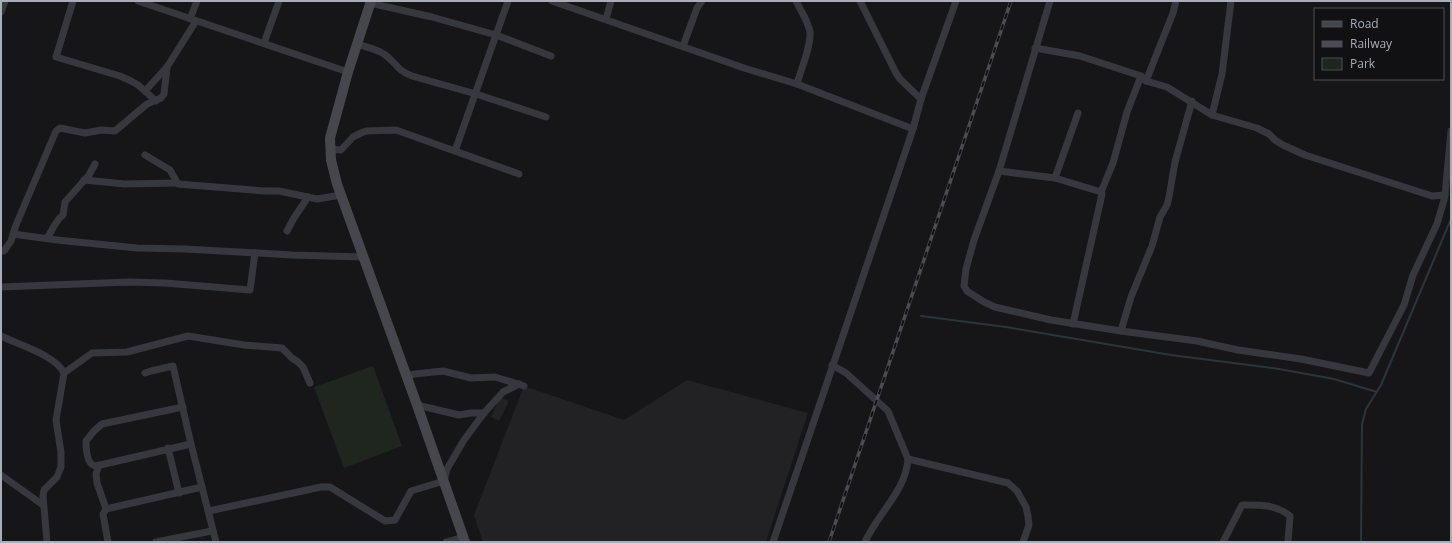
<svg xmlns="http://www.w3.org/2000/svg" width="1452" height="543" font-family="'Open Sans',sans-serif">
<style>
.built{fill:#222225}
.green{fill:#1e261f}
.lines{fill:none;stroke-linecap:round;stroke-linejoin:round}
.stream{stroke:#2c353c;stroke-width:2}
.street{stroke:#37383d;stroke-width:7}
.secondary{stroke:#45474d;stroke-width:10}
.rail-casing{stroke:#4a4c52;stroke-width:3.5}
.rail{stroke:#111113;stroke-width:2;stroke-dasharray:6;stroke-linecap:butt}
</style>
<rect width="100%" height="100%" fill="#161618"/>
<g class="built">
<path d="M687,380L808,413L766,542H483L474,515L524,386L624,420Z"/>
<path d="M500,397L509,401L499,421L491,417Z"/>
</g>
<path class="green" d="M373,366L402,446L344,468L314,387Z"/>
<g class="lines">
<g class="stream">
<path d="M921,316L1006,327L1171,355L1279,369L1334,379L1377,392"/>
<path d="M1361,542L1362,424L1366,409L1381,385L1451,219"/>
</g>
<g class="street">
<path d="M73,1L56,57L120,76L131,81L138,85L156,101"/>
<path d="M138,1L348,72"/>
<path d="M552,1L744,68L797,84L913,129"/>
<path d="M796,1C801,11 808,21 810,32C811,47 801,69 797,84"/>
<path d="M860,1L896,73L900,79L921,99"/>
<path d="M1050,1L999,171L974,240L966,269L964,286L967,291L984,302L995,307L1051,320L1121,331L1197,341L1238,350L1301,359L1369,373L1404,305L1413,275L1437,224L1444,200L1445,195"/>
<path d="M370,3L432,17L496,35L551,56"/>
<path d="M1,12L5,1"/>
<path d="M190,19L197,1"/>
<path d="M606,19L611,1"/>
<path d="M264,43L279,1"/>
<path d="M357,44C366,47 377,49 384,54C396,62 396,70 412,76L476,94L546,117"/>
<path d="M683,46L697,8L702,1"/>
<path d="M1035,48L1080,56L1141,76L1146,81L1167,87L1212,115L1257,128L1269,134L1275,140L1283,145L1305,155L1432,196L1445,195L1451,131"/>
<path d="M1146,81L1173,13L1176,1"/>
<path d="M145,91L167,67"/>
<path d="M1212,115L1222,74L1231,1"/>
<path d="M330,149L341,150L353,137L361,133L366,131L396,130L519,174"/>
<path d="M455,151L508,1"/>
<path d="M145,155L170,170L178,184L264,191H279L317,199L341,195"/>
<path d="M999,171L1055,178L1101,192"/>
<path d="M1055,178L1078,113"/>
<path d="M84,180L125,184L177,183"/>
<path d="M287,231L294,218L308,197"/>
<path d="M13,234L57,240L137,248L185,249L292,255L363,257"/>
<path d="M47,238C52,231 56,220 63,215L65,202L89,175L95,164"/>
<path d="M1,251H4L11,241L16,225L56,131L60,128L85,133L102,130L115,131L147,104L161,98L164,94L167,67L196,21"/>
<path d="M1,287L129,282L165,283L250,290L255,253"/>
<path d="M1073,324L1102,194L1101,192L1113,163L1127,112L1141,76"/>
<path d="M1121,331L1131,297L1152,246L1160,217L1167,205L1169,197L1175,162L1192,101"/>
<path d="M1,336C19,345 55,355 64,373L56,420L61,452V467L57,477L44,490L43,496L47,542"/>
<path d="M832,365L846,373L888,411L908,459C906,491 877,514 865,542"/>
<path d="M64,373L92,353L127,352L188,336L244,345L282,348L292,358L298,362L303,367L310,383"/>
<path d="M145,373L151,371L173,366L191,444L216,542"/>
<path d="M406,376L415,374L443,371L471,378L495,377L524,386"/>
<path d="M417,405L459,415L471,413H484"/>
<path d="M183,407L102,424L94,431L86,441C86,449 87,465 96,466L191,444"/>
<path d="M168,448L179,493"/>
<path d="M908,459L1008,483L1017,491L1026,507L1028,516L1029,525L1023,542"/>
<path d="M99,465L96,474L97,483L106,509"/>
<path d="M1,475L43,505"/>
<path d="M209,511L321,487H330L385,521L395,520L411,491L444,481L447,469L464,440L484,413L503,392L519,384"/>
<path d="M108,542L103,514L106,509L202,487"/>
<path d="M156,542L212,531"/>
<path d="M446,542L464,537"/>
<path d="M773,542L913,129L921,99L956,1"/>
<path d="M1223,542L1242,505C1260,505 1275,504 1290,516L1288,542"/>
</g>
<path class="secondary" d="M371,1L348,72L330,138L331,160L337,184L417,405L465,542"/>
<g class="rail-casing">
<path id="rail" d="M829,542L1011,1"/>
</g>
<use href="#rail" class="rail"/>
</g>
<rect width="1452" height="543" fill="none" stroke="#a8adb8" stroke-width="4"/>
<rect x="1314" y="8" width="130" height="72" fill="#111113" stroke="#4d4f55"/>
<rect x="1322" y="21" width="20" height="6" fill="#45474d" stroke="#4d4f55"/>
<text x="1350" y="28" font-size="12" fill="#a8adb8">Road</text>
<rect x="1322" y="41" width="20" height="6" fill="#4a4c52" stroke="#4d4f55"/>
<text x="1350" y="48" font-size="12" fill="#a8adb8">Railway</text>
<rect x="1322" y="58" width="20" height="12" fill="#1e261f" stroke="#4d4f55"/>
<text x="1350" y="68" font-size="12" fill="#a8adb8">Park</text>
</svg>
